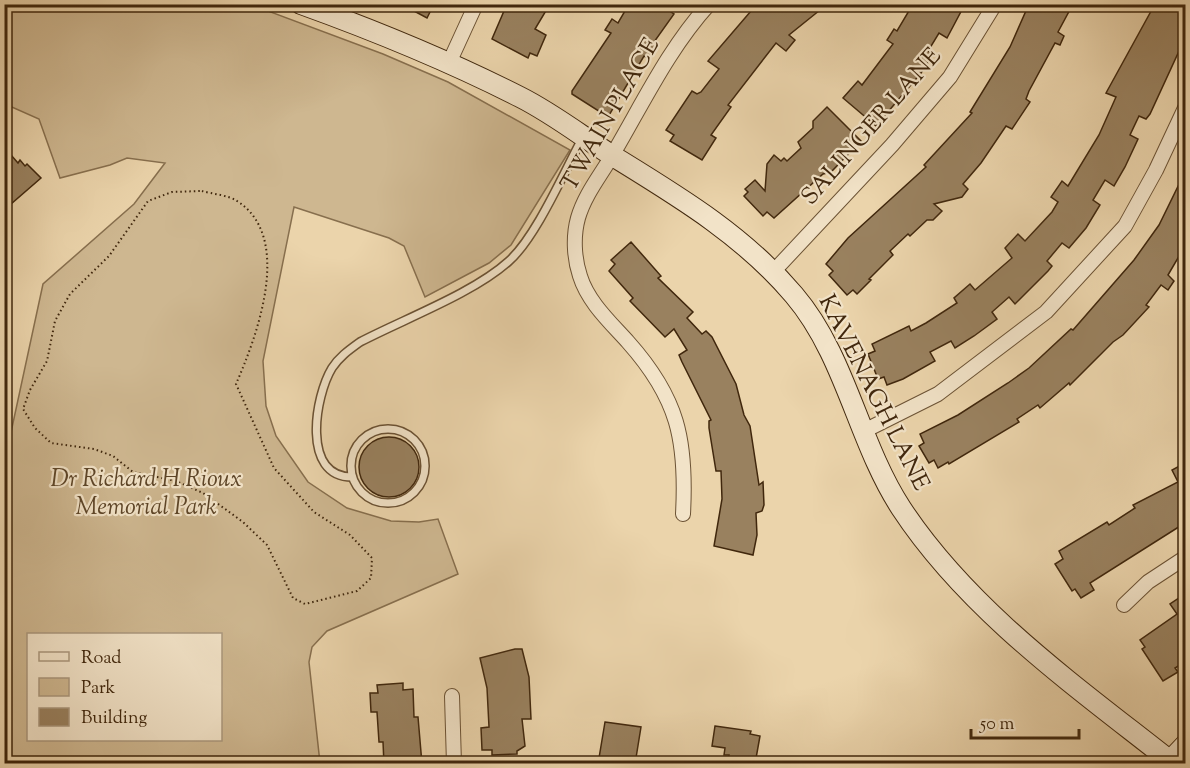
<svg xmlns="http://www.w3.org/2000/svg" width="1190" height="768" font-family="'Sorts Mill Goudy',serif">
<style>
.green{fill:#ceb790;stroke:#876f4e;stroke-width:1.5;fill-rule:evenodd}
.building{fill:#99815f;stroke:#40270d;stroke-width:1.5}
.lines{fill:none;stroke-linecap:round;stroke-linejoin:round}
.service-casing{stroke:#6b5234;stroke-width:10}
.minor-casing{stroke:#6b5234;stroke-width:16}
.secondary-casing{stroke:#40270d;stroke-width:22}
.path{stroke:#40270d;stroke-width:2;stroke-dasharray:1.5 3;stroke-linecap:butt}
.service{stroke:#f2e3c8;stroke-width:7}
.minor{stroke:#f2e3c8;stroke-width:14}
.secondary{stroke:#f2e3c8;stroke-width:20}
.labels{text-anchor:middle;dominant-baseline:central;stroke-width:4.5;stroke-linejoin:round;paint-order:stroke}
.street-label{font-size:24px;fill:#40270d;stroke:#f2e3c8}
.park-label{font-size:24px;font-style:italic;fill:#5c4427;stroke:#f2e3c8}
</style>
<rect width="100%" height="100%" fill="#ebd4ab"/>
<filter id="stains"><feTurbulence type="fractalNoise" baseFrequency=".00333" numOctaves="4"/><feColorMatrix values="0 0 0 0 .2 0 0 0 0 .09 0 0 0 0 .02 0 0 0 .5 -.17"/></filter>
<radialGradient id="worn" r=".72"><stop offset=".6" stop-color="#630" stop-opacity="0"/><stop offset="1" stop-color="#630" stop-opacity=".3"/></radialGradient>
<path class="green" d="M5,4L252,5L383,54L448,82L570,150L511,245L489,263L425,297L404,246L389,238L294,207L263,361L266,406L276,436L308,482L347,508L391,521L419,522L438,519L458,574L327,631L312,647L309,662L320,763H5V460L43,284L134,204L165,163L127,158L110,165L60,178L39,119L5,104ZM28,634H220V740H28Z"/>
<g class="building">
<path d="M401,4H434L427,18Z"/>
<path d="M507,4H550L535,29L546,35L537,56L530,53L528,58L492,39Z"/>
<path d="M629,4H672L668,10L674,14L654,42L657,44L647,58L644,56L608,117L572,94V91L611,33L605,30L612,19L618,23Z"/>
<path d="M757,4H814L820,10L789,35L795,40L786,51L776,43L728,105L731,107L711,135L716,138L702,160L670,141L674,135L666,130L692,91L697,94L701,92L719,69L708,61Z"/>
<path d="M913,4H965L947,38L939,33L928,51L932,54L929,61L921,73L876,126L843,98L858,81L862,85L893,44L887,40L894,29L897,31Z"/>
<path d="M1029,4H1073L1058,32L1064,36L1060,45L1055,43L1029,91L1026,99L1030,102L1012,129L1006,126L981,163L963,184L968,189L962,197L934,204L942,211L933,220H927L910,236L908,234L890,251L893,255L869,279L871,280L857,294L853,290L847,295L829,275L833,271L826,264L848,238L926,167L924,165L972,113L970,112L1010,47Z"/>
<path d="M1155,4H1185V38L1150,114L1146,119L1139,116L1130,135L1138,139L1125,167L1114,186L1105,180L1093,200L1100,205L1086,228L1069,248L1062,243L1047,261L1052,266L1048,271L1015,304L1009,297L992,312L997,319L974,336L955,348L951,341L930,352L935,361L903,379L887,385L884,377L878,379L868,354L875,351L872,344L909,326L911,331L926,323L957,303L954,298L970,284L975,290L1012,258L1005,248L1018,234L1025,241L1052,212L1058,202L1051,197L1062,181L1068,186L1099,135L1116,97L1106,93Z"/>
<path d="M827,107L861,141L831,172L823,174L774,218L767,212L763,216L744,196L748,192L745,189L755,180L765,191L767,164L774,155L781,161L784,158L787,161L801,148L798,142L813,128V121Z"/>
<path d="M4,147L18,163L20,160L25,166L27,164L41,178L4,210Z"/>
<path d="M1185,172V246L1168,275L1174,281L1168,290L1161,285L1146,305L1149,307L1123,335L1113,342L1070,385L1069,383L1040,408L1038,405L1017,419L1019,422L949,464L948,462L938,468L934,460L929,463L919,446L924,443L920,434L958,415L1008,383L1029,368L1071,329L1073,330L1134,260L1159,225Z"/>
<path d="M631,242L661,276L658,278L693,312L687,318L702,334L706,331L712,337L736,384L744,415L750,426L759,485L763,482L764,505L762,511L756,513L757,535L753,555L714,546L722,499L721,471H716L709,428V421L711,420L682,362L679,355L687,350L674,329L665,337L630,301L633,298L609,271L615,264L611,260Z"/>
<circle cx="389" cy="467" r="30"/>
<path d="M1185,463V523L1090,583L1094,590L1081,598L1075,589L1072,591L1055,564L1063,559L1059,551L1107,522L1109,525L1135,508L1133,505L1178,482L1172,470Z"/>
<path d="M1185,594V662L1175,668L1178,672L1163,681L1142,649L1145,647L1140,640L1177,614L1170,604Z"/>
<path d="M515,649H522L529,677L531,719H522L525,746L517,751V754L492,755V750H482L481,728L489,727L487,688L480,658Z"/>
<path d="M403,683V690L413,689L414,717H418L422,764H384L383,742H379L377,712H371L370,693H378L377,685Z"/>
<path d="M605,722L641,727L635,764H598Z"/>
<path d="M715,726L751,731L750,734L760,736L755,764H728L729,755H724L725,748L712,746Z"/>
</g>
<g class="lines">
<g class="service-casing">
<g id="service">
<circle cx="388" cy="466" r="37"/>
<path d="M352,477C301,477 315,396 332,368C339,357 349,350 360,342C404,319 474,293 509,261C536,237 564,172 582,139"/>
</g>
</g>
<g class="minor-casing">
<g id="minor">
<path d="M449,63L476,4"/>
<path d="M773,272L892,145L950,77L995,4"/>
<path d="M862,432L938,394L1046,312L1125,226L1156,170L1186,106"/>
<path d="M683,514C687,440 678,398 628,342C610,322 588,302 580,276C574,258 573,236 578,218C585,194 601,175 613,154C643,103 669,48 709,4"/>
<path d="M1124,605L1148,582L1186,557"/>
<path d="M452,696L454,764"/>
</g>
</g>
<g class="secondary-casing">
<g id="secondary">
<path d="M301,4C376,31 449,61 520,97C554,114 584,138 616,158C681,198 744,236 794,295C846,356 858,442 901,508C968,610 1074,685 1169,760"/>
<path d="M1167,764L1186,744"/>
</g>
</g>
<path class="path" d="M202,191C212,194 228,195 237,201C294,237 257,336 236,384L274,468L314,512L350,535L372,558L371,578L357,591L305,604L293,598L267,545L243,522L203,493L176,481L133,472L113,456L94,449L51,443L35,428L23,409L30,390L47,361L55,321L70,294L109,256L148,201L172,192Z"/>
<use href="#service" class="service"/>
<use href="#minor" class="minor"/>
<use href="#secondary" class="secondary"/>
</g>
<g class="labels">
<g class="street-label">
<text transform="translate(611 115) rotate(-60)">TWAIN PLACE</text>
<text transform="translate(872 127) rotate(-49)">SALINGER LANE</text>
<text transform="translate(873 393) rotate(63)">KAVENAGH LANE</text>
</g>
<g class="park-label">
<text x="146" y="480">Dr Richard H Rioux<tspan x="146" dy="28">Memorial Park</tspan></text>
</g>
</g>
<rect width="1190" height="768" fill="none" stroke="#ebd4ab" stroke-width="24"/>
<rect x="6" y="6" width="1178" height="756" fill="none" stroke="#40270d" stroke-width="3"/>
<rect x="12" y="12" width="1166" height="744" fill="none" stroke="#40270d" stroke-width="1.5"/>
<rect x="27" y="633" width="195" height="108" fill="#f2e3c8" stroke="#ab987d" stroke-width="1.5"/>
<rect x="39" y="652" width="30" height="9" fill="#f2e3c8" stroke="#ab987d" stroke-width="1.5"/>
<text x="81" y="663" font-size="18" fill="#40270d">Road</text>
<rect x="39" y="678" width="30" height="18" fill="#ceb790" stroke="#ab987d" stroke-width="1.5"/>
<text x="81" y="693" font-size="18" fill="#40270d">Park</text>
<rect x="39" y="708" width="30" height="18" fill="#99815f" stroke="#ab987d" stroke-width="1.5"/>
<text x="81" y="723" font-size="18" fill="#40270d">Building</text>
<path d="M971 729v9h108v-9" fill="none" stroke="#40270d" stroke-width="3"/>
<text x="980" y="729" font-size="18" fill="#40270d" stroke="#f2e3c8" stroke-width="4.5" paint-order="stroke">50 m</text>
<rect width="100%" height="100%" filter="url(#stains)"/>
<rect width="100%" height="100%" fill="url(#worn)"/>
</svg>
